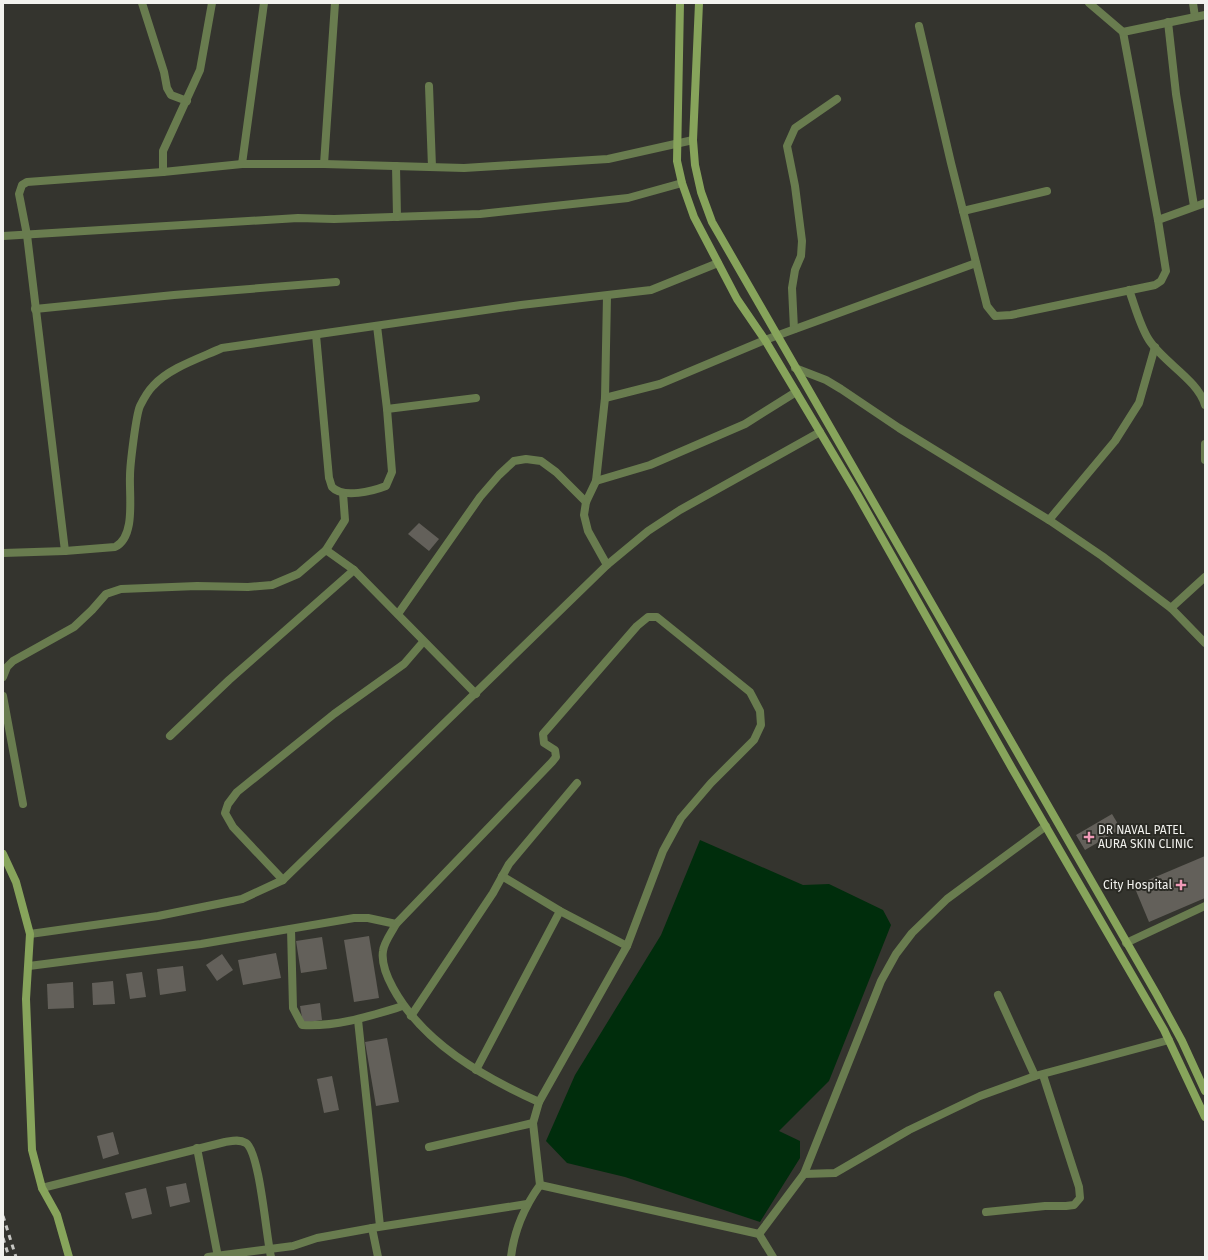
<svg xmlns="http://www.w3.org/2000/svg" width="1208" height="1260" font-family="'Fira Sans',sans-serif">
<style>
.water{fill:#002d0c}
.building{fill:#63605a}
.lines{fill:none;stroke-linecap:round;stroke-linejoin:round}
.street{stroke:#697c4f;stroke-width:8}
.secondary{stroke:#87a45b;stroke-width:8}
.rail{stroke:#c7c7c3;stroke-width:3;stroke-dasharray:5 5;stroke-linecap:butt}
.poi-dot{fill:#f09ab7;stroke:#2a2a24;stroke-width:1.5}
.labels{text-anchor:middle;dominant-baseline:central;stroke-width:4;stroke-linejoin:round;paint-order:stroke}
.poi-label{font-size:12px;fill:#f2f2ee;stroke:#2a2a24;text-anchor:start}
</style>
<rect width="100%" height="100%" fill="#34342e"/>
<path class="water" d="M700,840L803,885L829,884L883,910L891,925L829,1081L779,1131L800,1141V1158L760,1222L625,1177L567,1163L546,1141L575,1075L661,935Z"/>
<g class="building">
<path d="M419,523L439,539L429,551L408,534Z"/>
<path d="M1112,814L1121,829L1085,850L1076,835Z"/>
<path d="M1205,856V898L1149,922L1134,886Z"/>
<path d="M369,936L379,998L354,1002L344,940Z"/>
<path d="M322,937L327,969L301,973L296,941Z"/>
<path d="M276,953L281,978L243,985L238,960Z"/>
<path d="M222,954L233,970L217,981L206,965Z"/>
<path d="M183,966L186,991L160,995L157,969Z"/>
<path d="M142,972L146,997L130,999L126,974Z"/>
<path d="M113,981L115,1004L93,1005L92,983Z"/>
<path d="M73,982L74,1008L48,1009L47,984Z"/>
<path d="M320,1003L322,1020L303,1023L300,1006Z"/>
<path d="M387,1038L399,1102L376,1106L365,1042Z"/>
<path d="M332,1076L339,1110L324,1113L317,1079Z"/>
<path d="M113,1132L119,1154L103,1159L97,1136Z"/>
<path d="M186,1183L190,1202L170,1207L166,1187Z"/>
<path d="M146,1188L152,1214L132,1219L125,1193Z"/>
</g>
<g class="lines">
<g class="street">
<path d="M142,3L164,72L167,88L171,95L187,101"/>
<path d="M1193,3L1195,17"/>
<path d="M1168,22L1176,94L1194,206"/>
<path d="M919,26L951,163L987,306L995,316L1011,315L1155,285L1161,281L1166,271L1158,220L1123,32L1089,3"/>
<path d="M1123,32L1205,15"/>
<path d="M429,86L432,167"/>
<path d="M242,164L264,3"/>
<path d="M324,164L335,3"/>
<path d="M396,166L397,217"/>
<path d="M163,172V151L200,70L212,3"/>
<path d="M963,211L1047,191"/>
<path d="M1158,220L1205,203"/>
<path d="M3,236L298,218L334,219L480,214L628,198L682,183"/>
<path d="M1129,290C1135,306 1140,326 1149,340C1164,363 1198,380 1205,405"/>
<path d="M607,296L605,398L596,481L586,502L584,515L588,531L607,565"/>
<path d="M35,309L174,295L336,282"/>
<path d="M794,329L792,288L795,270L801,256L802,241L795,186L787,146L795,128L837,99"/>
<path d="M316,335L329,478C330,480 331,485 332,487C343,499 373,491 386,486L392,472L387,409L377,326"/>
<path d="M795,368L826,380L841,389L899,428L1049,520L1102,556L1171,608L1205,643"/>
<path d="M605,398L660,384L765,340L976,263"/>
<path d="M387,409L476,398"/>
<path d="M1205,444V460"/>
<path d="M596,481L650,465L745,424L796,392"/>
<path d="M1049,520L1115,441L1139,403L1155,347"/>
<path d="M326,550L345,520L343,493"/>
<path d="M65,551L27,235L19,194L22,185L27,182L163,172L242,164H324L464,168L608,159L693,140"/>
<path d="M3,553L65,551L115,547C136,537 129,496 130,476C130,465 136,415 140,406C143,400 148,391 153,386C169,368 200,358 222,348L521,305L651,290L718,263"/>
<path d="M1171,608L1205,577"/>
<path d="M398,614L480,497L499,475L514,461L526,459L541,461L556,472L586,502"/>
<path d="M3,677L7,667L13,661L74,627L92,610L106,594L121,589L197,586L248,587L272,585L298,574L326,550L354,570"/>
<path d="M3,696L23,804"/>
<path d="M170,736L229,680L354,570L476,694"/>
<path d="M502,876L560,911L627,946"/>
<path d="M283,880L233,827L225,813L228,804L237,792L334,714L404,664L423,642"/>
<path d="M396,924C392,932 384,942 383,951C381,964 387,977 393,988C423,1043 483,1077 539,1102"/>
<path d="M291,929L293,1008L302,1025C337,1027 370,1016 403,1006"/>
<path d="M30,934L158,916L242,899L283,880L607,565L648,531L680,510L820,432"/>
<path d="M1126,943L1205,906"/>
<path d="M29,966L201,944L354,918H368L396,924L552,762L556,757L555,750L544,743L543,734L637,626L648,617H657L750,692L760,711L761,725L754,740L711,783L681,818L663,851L627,946L539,1102L533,1123L540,1185C525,1206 514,1231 511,1257"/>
<path d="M998,995L1035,1076"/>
<path d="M411,1016L493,893L509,864L577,783"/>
<path d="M358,1020L380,1226"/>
<path d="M476,1070L560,911"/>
<path d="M429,1147L533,1123"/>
<path d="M197,1148L218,1257"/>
<path d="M804,1174L881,981L896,954L912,933L947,899L1046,826"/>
<path d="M540,1185L759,1234L773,1257"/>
<path d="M42,1188L225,1142C232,1141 239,1139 246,1143C260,1153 266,1236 271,1257"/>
<path d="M986,1212L1045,1206H1066L1074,1205L1080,1198L1079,1187L1043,1075"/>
<path d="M372,1228L378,1257"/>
<path d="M759,1234L804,1174L835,1173L909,1130L980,1096L1035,1076L1169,1040"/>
<path d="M208,1257L293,1246L317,1238L372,1228L527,1204"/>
</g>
<g class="secondary">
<path d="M680,3L677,161L682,183L694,217L737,299L765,340L857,494L1013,770L1164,1030L1205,1117"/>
<path d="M699,3L693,140L695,165L701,192L712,222L1157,995L1182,1041L1205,1091"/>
<path d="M3,854L16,882L30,934L26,999L32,1150L42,1188L57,1215L69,1257"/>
</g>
<g class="rail">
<path d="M3,1216L16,1257"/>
<path d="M3,1238L9,1257"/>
</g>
</g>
<g class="poi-dot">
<path d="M1087 831h4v4h4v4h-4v4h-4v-4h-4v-4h4z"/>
<path d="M1179 879h4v4h4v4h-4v4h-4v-4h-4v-4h4z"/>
</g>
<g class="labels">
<g class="poi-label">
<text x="1098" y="830">DR NAVAL PATEL<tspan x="1098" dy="14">AURA SKIN CLINIC</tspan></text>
<text x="1172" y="885" text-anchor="end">City Hospital</text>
</g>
</g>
<rect width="1208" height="1260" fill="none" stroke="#f2f2ee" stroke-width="8"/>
</svg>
